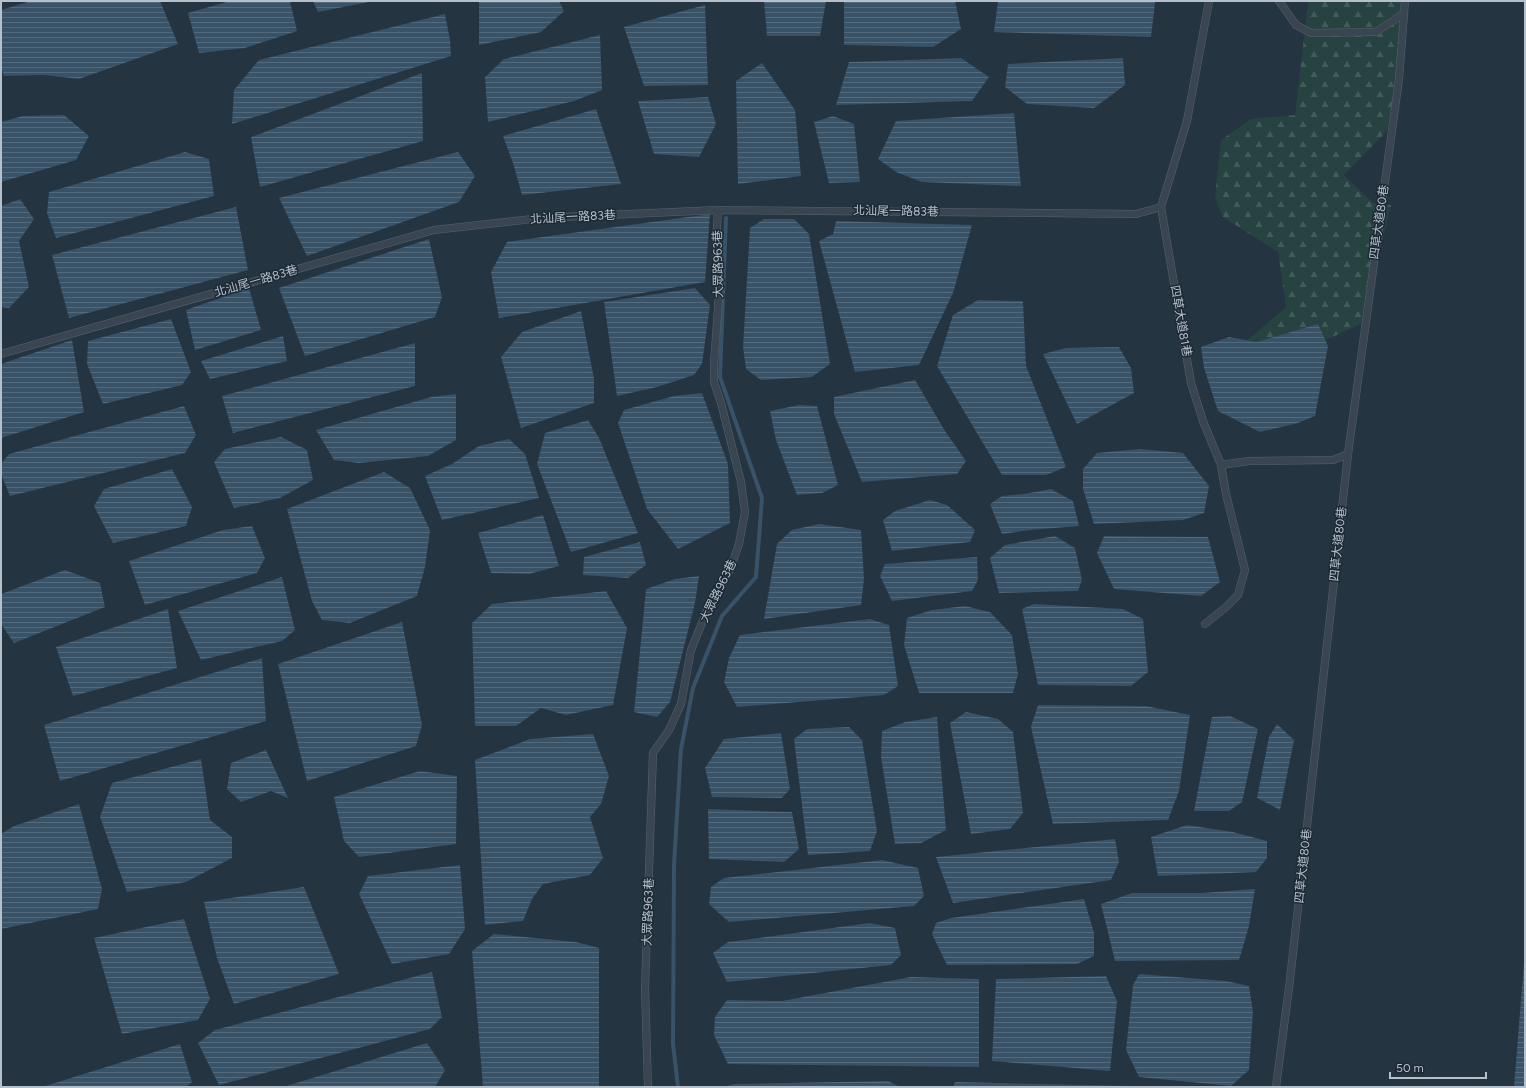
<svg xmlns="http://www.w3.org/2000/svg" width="1526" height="1088" font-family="Figtree,'Noto Sans TC',sans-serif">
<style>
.forest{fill:url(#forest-firs)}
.water{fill:url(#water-rules)}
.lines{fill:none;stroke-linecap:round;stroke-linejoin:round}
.stream{stroke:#385268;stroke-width:4}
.service-casing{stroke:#57636e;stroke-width:8}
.service{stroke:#394550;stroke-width:7}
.labels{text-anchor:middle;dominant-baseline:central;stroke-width:3;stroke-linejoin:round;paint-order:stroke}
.street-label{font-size:12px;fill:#b5c0cb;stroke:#1d2a36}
</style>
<defs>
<pattern id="forest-firs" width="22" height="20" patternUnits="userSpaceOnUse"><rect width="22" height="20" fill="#264241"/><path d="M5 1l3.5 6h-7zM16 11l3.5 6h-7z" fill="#435c5b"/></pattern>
<pattern id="water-rules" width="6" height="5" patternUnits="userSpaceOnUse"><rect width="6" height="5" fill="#385268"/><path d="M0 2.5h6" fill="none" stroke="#53697c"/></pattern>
</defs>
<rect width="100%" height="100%" fill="#243441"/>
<path class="forest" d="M1306,1H1399L1409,14L1387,131L1344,175L1373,203L1391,205L1363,323L1284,359L1238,348L1286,307L1278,252L1223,217L1215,197L1221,140L1251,119L1295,115L1308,3Z"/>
<g class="water">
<path d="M31,1H160L178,44L79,79L44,75L4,76L1,67V10Z"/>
<path d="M230,1H290L297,31L245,48L199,53L188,13Z"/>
<path d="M313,1H374L318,12Z"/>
<path d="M479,1H559L564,11L541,32L479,45Z"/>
<path d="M764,1H826L820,36H767Z"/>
<path d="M844,1H955L961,29L933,47L844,45Z"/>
<path d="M998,1H1155V3L1151,37L994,32Z"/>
<path d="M705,5L708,85L644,86L624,27Z"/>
<path d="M445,14L450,40L451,56L232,124L234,90L259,60Z"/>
<path d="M600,35L602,90L574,101L488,122L485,77L504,59Z"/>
<path d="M961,58L989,77L972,101L836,105L849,62Z"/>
<path d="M1123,58L1125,85L1094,108L1027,104L1005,87L1008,64Z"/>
<path d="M762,63L795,110L801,176L738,184L736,81Z"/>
<path d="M422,73L423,141L260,187L251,137Z"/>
<path d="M708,97L716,124L699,157L654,154L638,101Z"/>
<path d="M596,109L621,184L522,195L513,163L503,136Z"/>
<path d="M1014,113L1021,186L922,182L896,172L878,159L896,121Z"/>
<path d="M64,115L89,136L76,160L1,182V122L23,116Z"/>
<path d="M833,116L854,124L860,182L829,183L814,122Z"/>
<path d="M185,152L209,159L214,196L56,238L47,213L49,192Z"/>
<path d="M458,152L475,176L459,202L307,256L279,198Z"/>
<path d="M20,199L34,219L19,241L29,287L9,308L1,307V206Z"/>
<path d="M236,207L248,270L69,318L52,255Z"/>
<path d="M710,214L705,282L499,318L491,272L507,242Z"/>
<path d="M764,219H794L809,234L830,364L812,377L761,380L746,369L743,347L750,228Z"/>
<path d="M836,221L972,225L953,293L919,365L855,372L819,241L833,234Z"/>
<path d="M429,239L442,297L435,317L305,356L279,288Z"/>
<path d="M249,288L261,330L195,350L186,310Z"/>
<path d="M695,288L710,305L702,364L694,375L657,387L617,396L604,302Z"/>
<path d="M978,300L1023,301L1026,366L1066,467L1046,475H1002L937,366L953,315Z"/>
<path d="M581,311L594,379V403L521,428L501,357L522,332Z"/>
<path d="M171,319L191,372L182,385L103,404L87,364L88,341Z"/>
<path d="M1318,324L1328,346L1315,416L1298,423L1260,432L1218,411L1204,368L1201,347L1229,337L1257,342Z"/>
<path d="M283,336L287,361L210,379L201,361Z"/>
<path d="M72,340L84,412L1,438V364Z"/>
<path d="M415,343V386L233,433L222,396Z"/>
<path d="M1119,347L1131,368L1134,393L1077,424L1043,354L1066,348Z"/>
<path d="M915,380L945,431L966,461L957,474L862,482L834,414V397Z"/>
<path d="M702,393L728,464L730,523L678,549L647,509L618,423L624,410L674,396Z"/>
<path d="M456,394V440L428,456L359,463L334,460L316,430L431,397Z"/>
<path d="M799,405L817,406L838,485L822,493L797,495L776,440L770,411Z"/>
<path d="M184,406L196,435L185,453L10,496L1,474V464L9,454Z"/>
<path d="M588,420L599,438L638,533L571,552L537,464L545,433Z"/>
<path d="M281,437L307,450L313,480L280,498L234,508L214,462L225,449Z"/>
<path d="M509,439L525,454L539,498L442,520L425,476L452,464L479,446Z"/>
<path d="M1140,449L1183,453L1209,486L1204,513L1183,520L1094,524L1083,489V469L1097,453Z"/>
<path d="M172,469L192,507L186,526L113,543L94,506L104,489Z"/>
<path d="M384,472L410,488L430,530L425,567L417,596L350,623L322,620L312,601L287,509Z"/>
<path d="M1051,489L1073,501L1079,526L1030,530L1002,534L990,504L1002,496L1024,494Z"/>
<path d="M930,500L947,505L975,530L970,542L892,551L883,520L895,511Z"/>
<path d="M543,515L559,566L529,574L491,573L478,533Z"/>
<path d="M819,524L861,530L864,579L861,605L764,619L777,544L792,530Z"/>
<path d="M252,526L265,558L257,573L145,605L129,561L223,530Z"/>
<path d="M1055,536L1075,548L1082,580L1078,591L999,593L990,558L1005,545Z"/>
<path d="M1104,536L1208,537L1220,582L1201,596L1114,589L1097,553Z"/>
<path d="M640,542L646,565L628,578L583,575L584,557Z"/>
<path d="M977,557L978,580L972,591L892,601L880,576L885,564Z"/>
<path d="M65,570L100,583L105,607L14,643L1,624V594Z"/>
<path d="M699,576L695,603L670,702L657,717L634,712L646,589L675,579Z"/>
<path d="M282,577L295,630L282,641L201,660L178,611Z"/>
<path d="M606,591L627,628L613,705L566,715L541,708L516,726H475L472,623L492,604Z"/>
<path d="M1034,604L1123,609L1143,619L1148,672L1131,686L1038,685L1022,609Z"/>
<path d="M965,606L990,612L1012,635L1018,674L1013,693H919L904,645L907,618L932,610Z"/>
<path d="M168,609L177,668L73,696L56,647Z"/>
<path d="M870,619L889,625L898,686L884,695L737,707L724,682L729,658L740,635Z"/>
<path d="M402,622L422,725L416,746L307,781L278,664Z"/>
<path d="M262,658L266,721L60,781L44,725Z"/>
<path d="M1038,705L1146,706L1190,715L1179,791L1168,820L1053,824L1031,727Z"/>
<path d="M966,712L998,719L1013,732L1023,813L1010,829L971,834L950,723Z"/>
<path d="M1230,716L1258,729L1242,802L1229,811H1194L1212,717Z"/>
<path d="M937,717L946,830L921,843L895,844L881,757L882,731L905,722Z"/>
<path d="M1277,724L1294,740L1280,810L1257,798L1269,737Z"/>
<path d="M849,727L862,740L877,831L870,851L808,855L794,739L807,729Z"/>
<path d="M781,733L790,789L782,798L712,797L705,768L724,739Z"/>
<path d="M593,734L609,776L601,804L590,817L603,858L590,875L543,884L532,899L523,921L485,925L475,760L530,739Z"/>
<path d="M266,750L288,798L271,791L241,802L227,789L231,763Z"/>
<path d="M201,759L210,820L232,837V858L186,882L127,892L100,817L112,783Z"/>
<path d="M420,771L457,776L456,844L359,857L344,841L334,797Z"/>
<path d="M79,804L102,889L98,909L1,929V834L14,826Z"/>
<path d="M708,809L792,812L799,849L784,862L709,859Z"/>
<path d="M1187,825L1233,832L1267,841V858L1256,872L1158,876L1151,837Z"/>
<path d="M1115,839L1119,862L1111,880L953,903L936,857Z"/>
<path d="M882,860L918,868L924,896L914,906L729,922L709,904L711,887L724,878Z"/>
<path d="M460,865L465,929L449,954L392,964L359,894L368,876Z"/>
<path d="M304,887L339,974L234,1004L217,958L204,902Z"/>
<path d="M1255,889L1249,926L1239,960L1115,961L1101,904L1132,893H1202Z"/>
<path d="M1084,899L1094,933V956L1077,964L947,965L932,934L936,923L951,918Z"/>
<path d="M184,919L210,999L198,1020L122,1034L94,938Z"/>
<path d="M870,923L895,928L901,955L891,965L727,982L713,953L728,942Z"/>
<path d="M494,934L576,942L599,948V1087H483L472,951Z"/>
<path d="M1525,950V1087H1514Z"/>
<path d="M432,972L442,1017L430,1029L219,1085L198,1043L215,1030Z"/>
<path d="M1139,974L1226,981L1249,986L1253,1012L1249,1070L1231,1086L1139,1077L1126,1050L1133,985Z"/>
<path d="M1106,976L1117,1001L1110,1071L992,1061L996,979Z"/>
<path d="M911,977L979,979V1067L728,1064L714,1035L715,1017L727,1000L782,1001Z"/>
<path d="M427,1043L445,1070L435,1087H283Z"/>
<path d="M180,1044L192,1082L186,1087H42Z"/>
<path d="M888,1081L900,1087H723L734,1084Z"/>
<path d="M955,1082L1131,1086V1087H953Z"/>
</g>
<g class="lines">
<path class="stream" d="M678,1087L673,1044L674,865L681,749L693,688L722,616L756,577L762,498L720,377L726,218"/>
<g class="service-casing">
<g id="service">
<path d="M1279,1L1296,25L1311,33L1376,32L1403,14"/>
<path d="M1,354L434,230L541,218L718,210L1136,214L1161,207"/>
<path d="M1221,465L1249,461L1333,460L1348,454"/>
<path d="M1205,624L1226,607L1238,595L1245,570L1226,494L1221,465L1203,421L1191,383L1161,207L1187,121L1209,1"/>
<path d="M648,1087L645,988L653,753L669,730L681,704L691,650L708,608L730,570L739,544L745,512L741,482L721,403L714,382V364L719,294L716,242L718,210"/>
<path d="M1276,1087L1290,980L1348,454L1399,79L1405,1"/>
</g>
</g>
<use href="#service" class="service"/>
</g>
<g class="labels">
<g class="street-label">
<text transform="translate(896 211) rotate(1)">北汕尾一路83巷</text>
<text transform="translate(573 217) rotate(-3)">北汕尾一路83巷</text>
<text transform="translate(1379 222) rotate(-82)">四草大道80巷</text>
<text transform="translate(718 264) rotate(-91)">大眾路963巷</text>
<text transform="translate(256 281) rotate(-16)">北汕尾一路83巷</text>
<text transform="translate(1181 321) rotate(80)">四草大道81巷</text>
<text transform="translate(1338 544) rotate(-84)">四草大道80巷</text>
<text transform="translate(718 591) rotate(-64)">大眾路963巷</text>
<text transform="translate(1303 866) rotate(-84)">四草大道80巷</text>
<text transform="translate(648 912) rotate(-88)">大眾路963巷</text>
</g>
</g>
<rect width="1526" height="1088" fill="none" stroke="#b5c0cb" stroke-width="4"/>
<path d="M1390 1072v6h96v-6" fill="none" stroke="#b5c0cb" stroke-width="2"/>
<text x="1396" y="1072" font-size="12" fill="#b5c0cb" stroke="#1d2a36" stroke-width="3" paint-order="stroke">50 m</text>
</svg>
